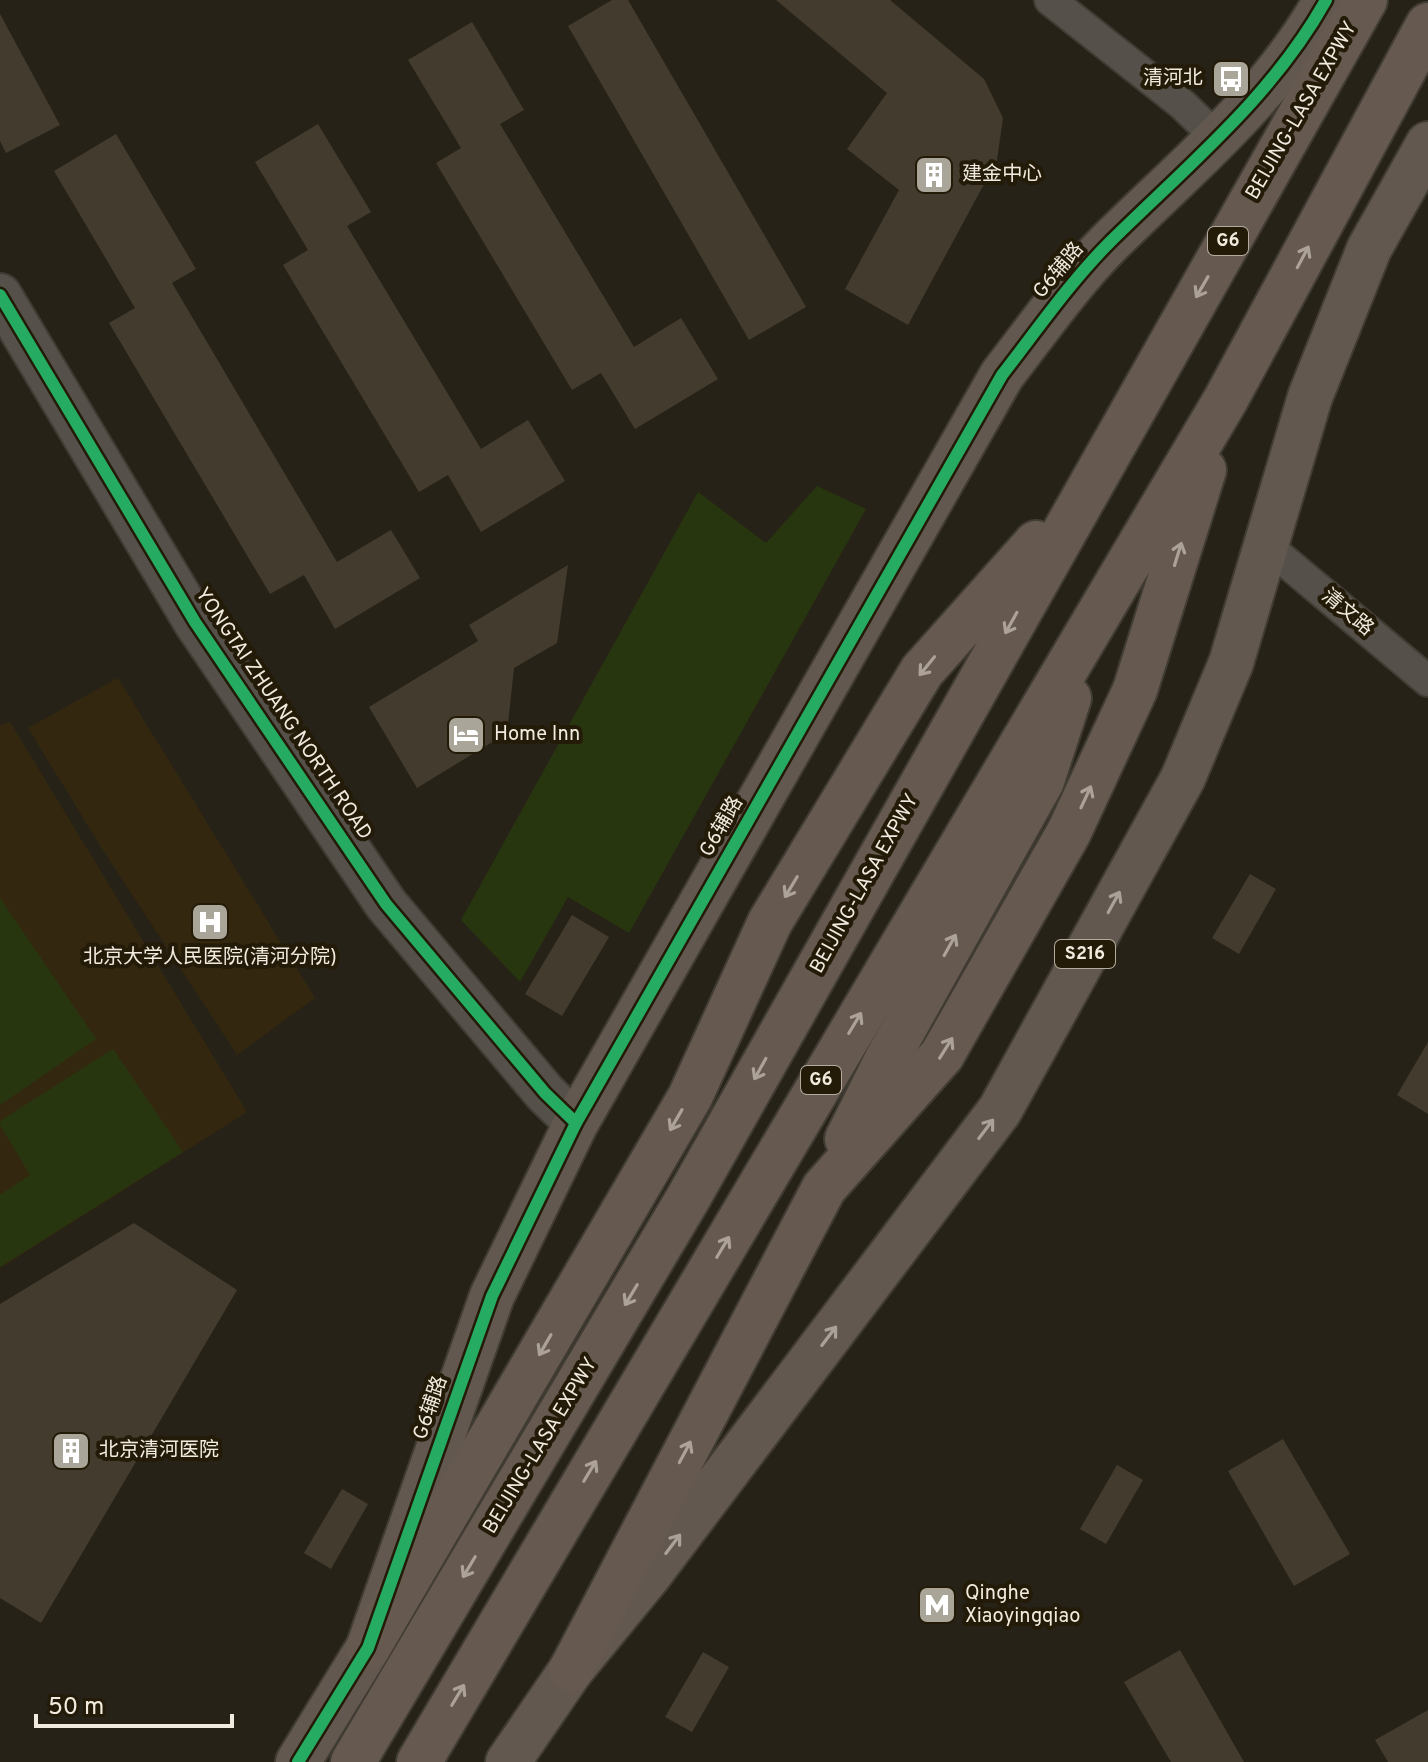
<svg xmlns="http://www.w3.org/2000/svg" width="1428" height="1762" font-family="Overpass,'Noto Sans SC',sans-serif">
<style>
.built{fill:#33280f}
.green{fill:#28360f}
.building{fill:#433c2e}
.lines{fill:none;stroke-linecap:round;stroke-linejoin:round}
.street-casing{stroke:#403c34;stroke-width:34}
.secondary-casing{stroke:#403c34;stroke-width:46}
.primary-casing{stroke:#403c34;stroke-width:48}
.highway-casing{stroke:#403c34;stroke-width:48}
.street{stroke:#55514a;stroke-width:30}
.secondary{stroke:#55514a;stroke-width:42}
.primary{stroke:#625850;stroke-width:44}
.highway{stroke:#66594f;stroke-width:44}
.cycleway-casing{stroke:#231a07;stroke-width:17}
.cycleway{stroke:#26ab63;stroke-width:12}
.oneway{stroke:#aca297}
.oneway2{stroke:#aaa298}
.labels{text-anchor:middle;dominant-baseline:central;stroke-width:8;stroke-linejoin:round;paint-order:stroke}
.shield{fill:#231a07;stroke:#b3ac9e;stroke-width:2}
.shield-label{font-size:18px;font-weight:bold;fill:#f1ebdf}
.poi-label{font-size:20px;fill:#f1ebdf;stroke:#231a07;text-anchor:start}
.street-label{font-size:20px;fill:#f1ebdf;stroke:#231a07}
</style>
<rect width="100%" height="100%" fill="#272217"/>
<g class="built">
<path d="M118,678L315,998L237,1055L101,847L28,728Z"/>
<path d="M10,722L247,1112L0,1268V725Z"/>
</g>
<g class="green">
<path d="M817,486L866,509L629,933L568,897L520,982L461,920L698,492L766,543Z"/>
<path d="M0,898L96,1039L0,1105Z"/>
<path d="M113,1049L183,1152L0,1267V1195L30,1175L0,1125V1121Z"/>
</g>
<g class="building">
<path d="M612,0H628L806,307L749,340L568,26Z"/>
<path d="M776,0H890L984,79L1003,118L997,160L908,325L845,289L899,190L847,149L887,93Z"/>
<path d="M0,14L60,125L6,153L0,141Z"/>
<path d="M472,22L524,110L500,124L634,347L681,318L718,379L635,429L601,373L572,390L436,163L461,148L408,60Z"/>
<path d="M318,124L371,212L347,226L481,449L528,420L565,481L481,532L448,475L419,492L283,265L308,250L255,162Z"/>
<path d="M116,134L196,269L172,283L337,562L391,530L420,578L335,629L304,575L270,594L109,323L135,308L54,171Z"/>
<path d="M568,565L557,643L514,668L507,733L417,788L369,707L478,641L469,625Z"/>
<path d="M1250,874L1276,889L1239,954L1212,938Z"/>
<path d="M572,915L609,937L562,1016L525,994Z"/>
<path d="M1428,1042V1114L1397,1095Z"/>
<path d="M134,1223L237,1290L41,1623L0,1598V1304Z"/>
<path d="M1283,1439L1350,1554L1294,1586L1228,1471Z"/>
<path d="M1117,1465L1143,1480L1106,1544L1080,1529Z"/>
<path d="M342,1489L368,1504L331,1569L304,1553Z"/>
<path d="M1180,1650L1244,1762H1171L1124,1682Z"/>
<path d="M703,1652L729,1667L692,1732L665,1717Z"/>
<path d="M1428,1710V1762H1388L1375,1740Z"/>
</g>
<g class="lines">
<g class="street-casing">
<g id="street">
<path d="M1050,0L1183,105L1219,140"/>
<path d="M1266,545L1428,681"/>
</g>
</g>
<g class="secondary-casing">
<path id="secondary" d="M0,295L195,622L386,904L545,1093L576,1123"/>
</g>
<g class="primary-casing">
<g id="primary">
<path d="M298,1762L368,1648L492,1296L576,1123L1002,375C1037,330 1070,282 1110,242C1188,165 1272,97 1326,0"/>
<path d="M508,1762L571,1670L649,1575L1000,1110L1183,778L1231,663L1310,397L1369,249L1428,144"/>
</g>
</g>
<g class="highway-casing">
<g id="highway">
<path d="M847,1139L886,1061L1042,781L1069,698"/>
<path d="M368,1648L690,1097L770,922L922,671L1036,543"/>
<path d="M571,1670L824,1188L942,1055L1069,832L1135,690L1204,470"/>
<path d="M353,1762L687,1200L1365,0"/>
<path d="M419,1762L1226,399L1428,25"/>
</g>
</g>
<use href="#street" class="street"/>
<use href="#secondary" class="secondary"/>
<use href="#primary" class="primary"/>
<use href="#highway" class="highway"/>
<g class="cycleway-casing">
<g id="cycleway">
<path d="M0,295L195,622L386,904L545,1093L576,1123"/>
<path d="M298,1762L368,1648L492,1296L576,1123L1002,375C1037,330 1070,282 1110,242C1188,165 1272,97 1326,0"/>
</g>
</g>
<use href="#cycleway" class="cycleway"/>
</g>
<defs><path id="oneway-shaft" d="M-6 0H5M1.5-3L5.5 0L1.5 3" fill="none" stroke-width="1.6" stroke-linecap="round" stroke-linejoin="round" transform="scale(2)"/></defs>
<g class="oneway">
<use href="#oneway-shaft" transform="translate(1303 257) rotate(-62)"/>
<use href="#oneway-shaft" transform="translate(1202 287) rotate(120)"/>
<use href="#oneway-shaft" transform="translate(1178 554) rotate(-73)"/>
<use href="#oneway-shaft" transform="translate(1011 623) rotate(119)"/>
<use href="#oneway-shaft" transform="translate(927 666) rotate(129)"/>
<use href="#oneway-shaft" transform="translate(1086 797) rotate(-65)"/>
<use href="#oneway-shaft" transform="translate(791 887) rotate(121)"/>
<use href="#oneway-shaft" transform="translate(950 945) rotate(-61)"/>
<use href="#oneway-shaft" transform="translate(855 1023) rotate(-59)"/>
<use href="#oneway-shaft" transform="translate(946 1048) rotate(-58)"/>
<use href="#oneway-shaft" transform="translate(760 1069) rotate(119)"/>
<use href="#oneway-shaft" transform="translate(676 1120) rotate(120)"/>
<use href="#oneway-shaft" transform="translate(723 1247) rotate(-59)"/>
<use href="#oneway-shaft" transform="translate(631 1295) rotate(121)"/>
<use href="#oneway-shaft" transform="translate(545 1345) rotate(120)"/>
<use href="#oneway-shaft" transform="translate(685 1452) rotate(-62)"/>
<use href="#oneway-shaft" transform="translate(590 1471) rotate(-59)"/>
<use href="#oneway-shaft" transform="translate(469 1567) rotate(121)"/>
<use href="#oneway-shaft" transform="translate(458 1695) rotate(-59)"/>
</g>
<g class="oneway2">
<use href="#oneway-shaft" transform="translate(1114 902) rotate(-61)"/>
<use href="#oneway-shaft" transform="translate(986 1129) rotate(-53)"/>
<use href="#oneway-shaft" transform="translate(829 1336) rotate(-53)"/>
<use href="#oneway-shaft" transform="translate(673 1544) rotate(-53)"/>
</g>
<defs>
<g id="bus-square" transform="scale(2)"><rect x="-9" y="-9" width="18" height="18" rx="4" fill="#aaa599" stroke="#231a07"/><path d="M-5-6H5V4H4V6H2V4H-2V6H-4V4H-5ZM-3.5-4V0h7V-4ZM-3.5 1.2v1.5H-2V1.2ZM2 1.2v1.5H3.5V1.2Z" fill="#fff"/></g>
<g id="building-square" transform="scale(2)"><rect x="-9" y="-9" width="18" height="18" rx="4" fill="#aaa599" stroke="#231a07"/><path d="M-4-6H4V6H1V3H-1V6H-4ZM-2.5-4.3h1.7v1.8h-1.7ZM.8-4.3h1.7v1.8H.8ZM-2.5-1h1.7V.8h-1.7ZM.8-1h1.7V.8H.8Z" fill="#fff"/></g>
<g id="hotel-square" transform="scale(2)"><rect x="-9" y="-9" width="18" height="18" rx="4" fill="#aaa599" stroke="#231a07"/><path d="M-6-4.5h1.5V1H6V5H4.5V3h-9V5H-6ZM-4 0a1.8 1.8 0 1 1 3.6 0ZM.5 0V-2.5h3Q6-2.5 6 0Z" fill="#fff"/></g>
<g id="hospital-square" transform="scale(2)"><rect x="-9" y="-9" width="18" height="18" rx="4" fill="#aaa599" stroke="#231a07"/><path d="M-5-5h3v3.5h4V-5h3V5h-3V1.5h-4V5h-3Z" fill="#fff"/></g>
<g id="metro-square" transform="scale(2)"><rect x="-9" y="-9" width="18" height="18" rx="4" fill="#aaa599" stroke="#231a07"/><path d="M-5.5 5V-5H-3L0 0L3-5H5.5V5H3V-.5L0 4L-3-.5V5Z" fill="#fff"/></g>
</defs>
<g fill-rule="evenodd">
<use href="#bus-square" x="1231" y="79"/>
<use href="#building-square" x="934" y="175"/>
<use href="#hotel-square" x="466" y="735"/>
<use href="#hospital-square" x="210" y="922"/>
<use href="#building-square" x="71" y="1451"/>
<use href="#metro-square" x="937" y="1605"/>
</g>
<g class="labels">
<g class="shield">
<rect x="1208" y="227" width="40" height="28" rx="6"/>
<rect x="1055" y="940" width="60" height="28" rx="6"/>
<rect x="801" y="1066" width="40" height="28" rx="6"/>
</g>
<g class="shield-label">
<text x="1228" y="241">G6</text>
<text x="1085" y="954">S216</text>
<text x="821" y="1080">G6</text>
</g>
<g class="poi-label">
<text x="1203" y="79" text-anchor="end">清河北</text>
<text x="962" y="175">建金中心</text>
<text x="494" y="735">Home Inn</text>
<text x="210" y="958" text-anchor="middle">北京大学人民医院(清河分院)</text>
<text x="99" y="1451">北京清河医院</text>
<text x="965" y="1594">Qinghe<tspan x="965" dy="23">Xiaoyingqiao</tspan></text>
</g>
<g class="street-label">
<text transform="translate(1302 111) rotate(-60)">BEIJING-LASA EXPWY</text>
<text transform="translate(1059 271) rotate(-50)">G6辅路</text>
<text transform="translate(1347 613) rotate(40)">清文路</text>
<text transform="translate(283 714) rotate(56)">YONGTAI ZHUANG NORTH ROAD</text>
<text transform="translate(722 827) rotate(-60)">G6辅路</text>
<text transform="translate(865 884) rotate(-61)">BEIJING-LASA EXPWY</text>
<text transform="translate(431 1408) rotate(-71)">G6辅路</text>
<text transform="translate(541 1446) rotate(-59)">BEIJING-LASA EXPWY</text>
</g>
</g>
<path d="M36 1714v12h196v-12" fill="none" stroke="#f1ebdf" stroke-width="4"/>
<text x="48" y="1714" font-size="24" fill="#f1ebdf" stroke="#231a07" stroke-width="6" paint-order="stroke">50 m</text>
</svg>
